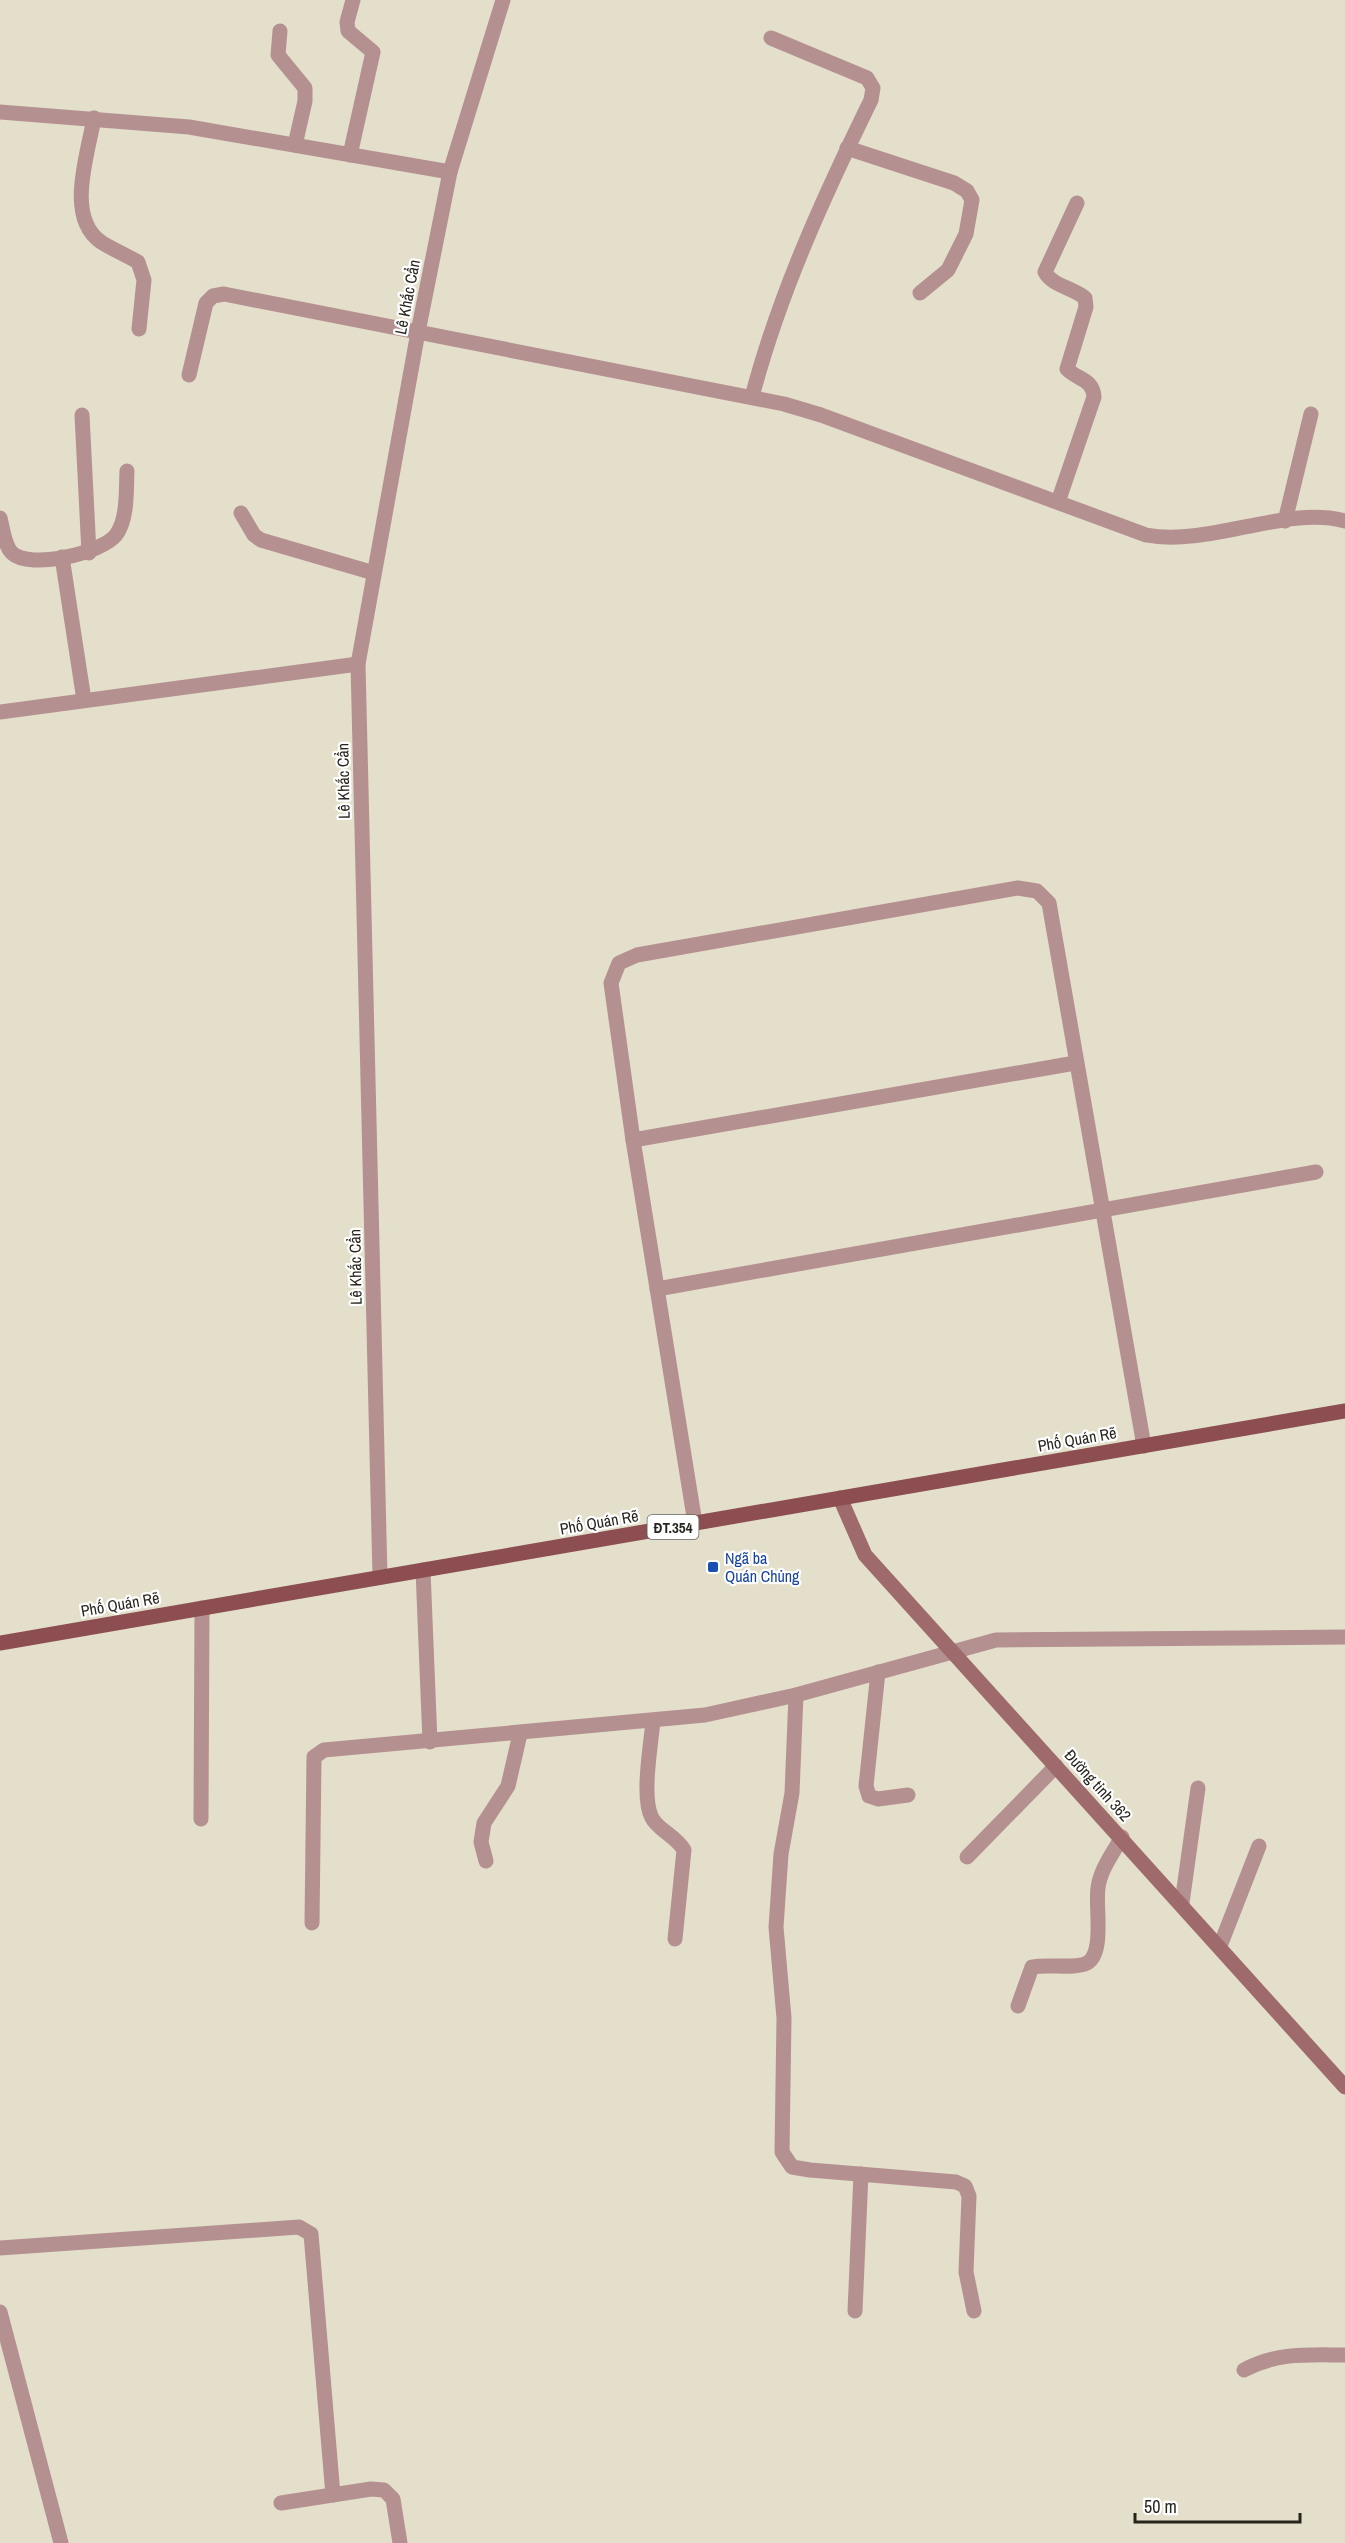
<svg xmlns="http://www.w3.org/2000/svg" width="1345" height="2543" font-family="'Archivo Narrow',sans-serif">
<style>
.lines{fill:none;stroke-linecap:round;stroke-linejoin:round}
.street{stroke:#b59091;stroke-width:15}
.secondary{stroke:#9e6a6b;stroke-width:15}
.primary{stroke:#8c4e51;stroke-width:15}
.transit-dot{fill:#1a4fb4;stroke:#fff;stroke-width:2}
.labels{text-anchor:middle;dominant-baseline:central;stroke-width:4.5;stroke-linejoin:round;paint-order:stroke}
.shield{fill:#fff;stroke:#676661;stroke-width:1.5}
.shield-label{font-size:15px;font-weight:bold;fill:#26241d}
.street-label{font-size:16px;fill:#26241d;stroke:#fff}
.transit-label{font-size:16px;fill:#164399;stroke:#fff;text-anchor:start}
</style>
<rect width="100%" height="100%" fill="#e3dfcb"/>
<g class="lines">
<g class="street">
<path d="M280,31L278,55L305,88V101L295,145"/>
<path d="M0,112L189,127L450,172"/>
<path d="M94,118C88,154 65,217 101,242C112,249 126,255 138,262L144,280L139,329"/>
<path d="M847,148L954,183L967,191L972,200L966,234L948,270L920,293"/>
<path d="M350,155L373,52L348,31L347,22L353,0"/>
<path d="M189,375L206,303L213,296L224,294L784,404L821,415L1146,535C1209,547 1286,505 1345,521"/>
<path d="M752,397C779,294 824,196 871,100L873,88L867,78L771,38"/>
<path d="M82,415L89,553"/>
<path d="M1058,502L1094,397C1093,379 1078,380 1067,369L1086,307L1085,298C1074,288 1052,286 1045,272L1077,203"/>
<path d="M241,513L254,535L261,540L374,573"/>
<path d="M0,518C3,529 4,545 12,553C30,570 102,553 116,535C128,519 126,490 127,471"/>
<path d="M1285,521L1311,414"/>
<path d="M62,557L84,700"/>
<path d="M0,712L358,664"/>
<path d="M633,1140L1075,1063"/>
<path d="M657,1289L1316,1172"/>
<path d="M695,1523L633,1140L611,983L619,963L637,955L1018,888L1037,891L1049,903L1144,1446"/>
<path d="M423,1570L430,1742"/>
<path d="M380,1577L358,664L418,332L450,172L503,0"/>
<path d="M878,1672L866,1786L869,1796L878,1799L908,1795"/>
<path d="M796,1695L792,1793L781,1854L776,1927L784,2018L782,2152L792,2167L810,2170L956,2182L965,2186L969,2196L966,2272L974,2311"/>
<path d="M653,1721C651,1745 641,1798 652,1818C658,1830 676,1836 684,1850L675,1939"/>
<path d="M201,1819L202,1608"/>
<path d="M967,1857L1056,1766"/>
<path d="M486,1861L481,1842L484,1823L508,1786L520,1734"/>
<path d="M1182,1903L1198,1788"/>
<path d="M312,1923L314,1757L324,1750L705,1715L796,1695L996,1640L1345,1637"/>
<path d="M1220,1946L1259,1846"/>
<path d="M1018,2006L1032,1967C1047,1964 1076,1969 1087,1963C1105,1953 1095,1906 1098,1888C1100,1870 1113,1853 1122,1837"/>
<path d="M0,2248L299,2227L311,2234L333,2495"/>
<path d="M855,2311L861,2174"/>
<path d="M0,2312L61,2543"/>
<path d="M1244,2370C1277,2352 1309,2355 1345,2355"/>
<path d="M281,2503L371,2489L384,2490L393,2499L400,2543"/>
</g>
<path class="secondary" d="M840,1498L865,1555L1345,2087"/>
<path class="primary" d="M0,1643L1345,1411"/>
</g>
<rect class="transit-dot" x="707" y="1561" width="12" height="12" rx="3"/>
<g class="labels">
<rect class="shield" x="647.5" y="1515" width="51" height="24" rx="4.5"/>
<g class="shield-label">
<text x="673" y="1527">ĐT.354</text>
</g>
<g class="street-label">
<text transform="translate(407 297) rotate(-79)">Lê Khắc Cẩn</text>
<text transform="translate(343 781) rotate(-91)">Lê Khắc Cẩn</text>
<text transform="translate(355 1267) rotate(-91)">Lê Khắc Cẩn</text>
<text transform="translate(1077 1439) rotate(-10)">Phố Quán Rẽ</text>
<text transform="translate(599 1522) rotate(-10)">Phố Quán Rẽ</text>
<text transform="translate(120 1604) rotate(-10)">Phố Quán Rẽ</text>
<text transform="translate(1098 1785) rotate(48)">Đường tỉnh 362</text>
</g>
<g class="transit-label">
<text x="725" y="1558">Ngã ba<tspan x="725" dy="18">Quán Chủng</tspan></text>
</g>
</g>
<path d="M1135 2513v9h165v-9" fill="none" stroke="#26241d" stroke-width="3"/>
<text x="1144" y="2513" font-size="18" fill="#26241d" stroke="#ffffff" stroke-width="4.5" paint-order="stroke">50 m</text>
</svg>
